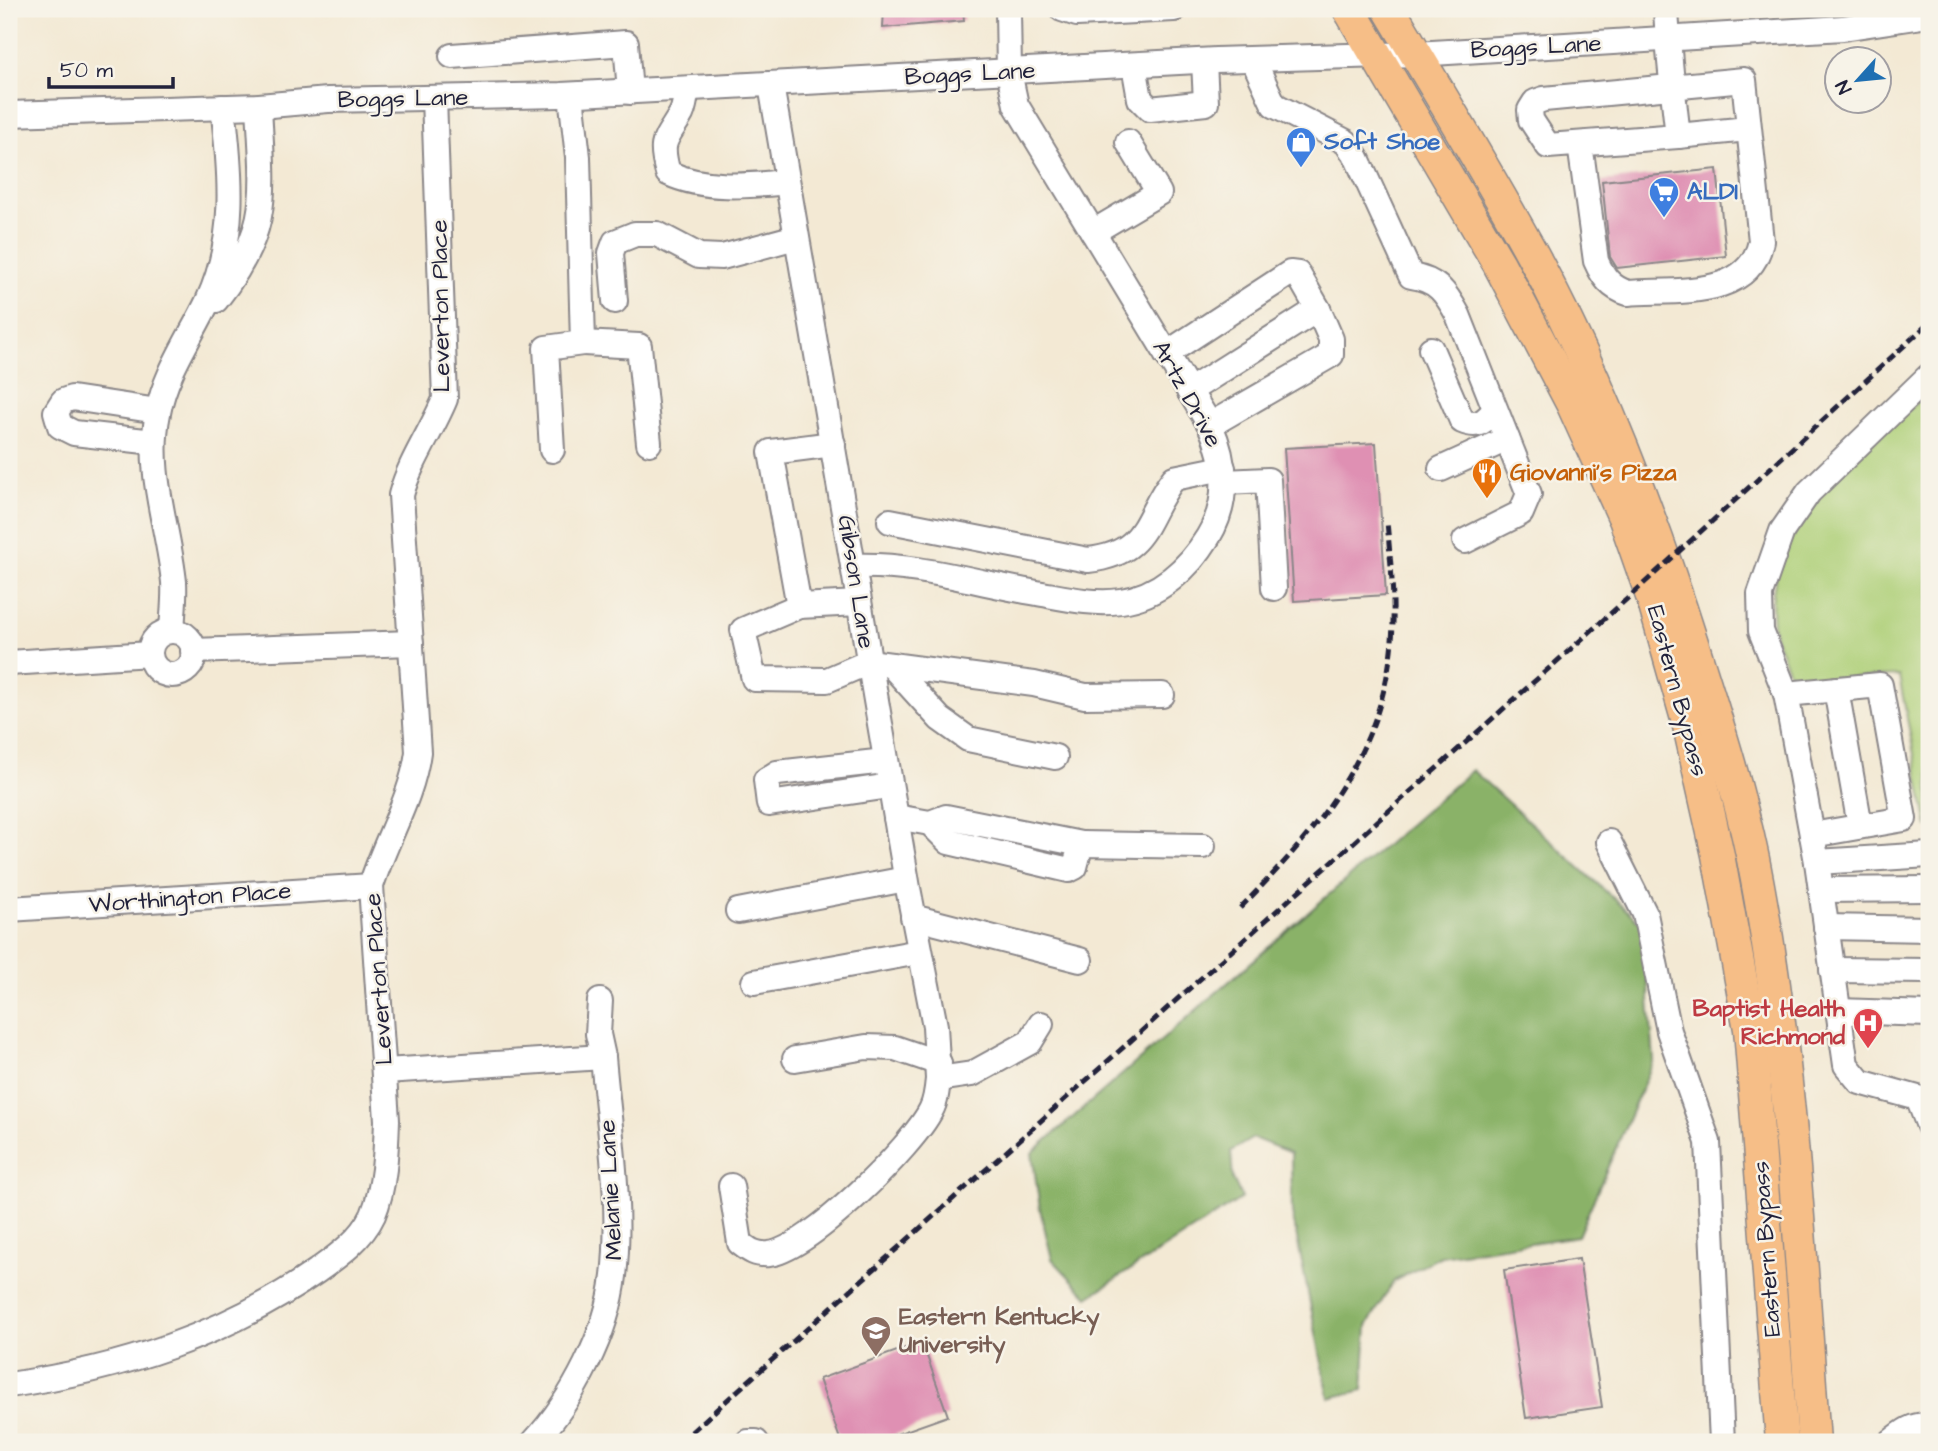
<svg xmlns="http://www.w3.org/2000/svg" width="1938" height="1451" font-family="'Architects Daughter',sans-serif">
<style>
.green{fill:#adcf77;stroke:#687859;stroke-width:2}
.forest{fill:#8ab268;stroke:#566a52;stroke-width:2}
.building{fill:#df90b3}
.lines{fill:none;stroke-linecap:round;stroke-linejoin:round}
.minor-casing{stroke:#8a8688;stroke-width:28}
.major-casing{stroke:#8a8688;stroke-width:35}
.minor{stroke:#fff;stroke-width:24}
.major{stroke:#f6be87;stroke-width:32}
.rail{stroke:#22223b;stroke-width:5;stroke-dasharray:10 5;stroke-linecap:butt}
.labels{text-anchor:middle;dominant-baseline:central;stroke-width:5;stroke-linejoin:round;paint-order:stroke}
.street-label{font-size:24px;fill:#22223b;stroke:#f7f3e8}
.shop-label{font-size:24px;font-weight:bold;fill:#366cbe;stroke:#f7f3e8;text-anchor:start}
.food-label{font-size:24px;font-weight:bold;fill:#c56008;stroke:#f7f3e8;text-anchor:start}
.health-label{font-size:24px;font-weight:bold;fill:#be3a42;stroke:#f7f3e8;text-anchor:end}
.education-label{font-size:24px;font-weight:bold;fill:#785e54;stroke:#f7f3e8;text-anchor:start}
</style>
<rect width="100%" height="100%" fill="#f7f3e8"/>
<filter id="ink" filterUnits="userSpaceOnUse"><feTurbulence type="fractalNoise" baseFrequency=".0143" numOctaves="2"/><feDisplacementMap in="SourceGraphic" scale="14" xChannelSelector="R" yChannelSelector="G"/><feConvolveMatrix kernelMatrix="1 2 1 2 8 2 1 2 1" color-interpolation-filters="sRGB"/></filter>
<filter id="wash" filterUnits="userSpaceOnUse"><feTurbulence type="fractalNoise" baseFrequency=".00686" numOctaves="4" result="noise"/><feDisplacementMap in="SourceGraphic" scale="28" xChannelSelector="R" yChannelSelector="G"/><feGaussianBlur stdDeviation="1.57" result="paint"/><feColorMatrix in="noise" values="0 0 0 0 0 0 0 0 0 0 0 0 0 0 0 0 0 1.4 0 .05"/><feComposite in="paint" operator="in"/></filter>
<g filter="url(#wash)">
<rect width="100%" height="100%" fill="#f3e9d4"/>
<path class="green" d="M1929,391V827H1928L1899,676L1792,680C1786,663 1775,643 1773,625C1761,525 1865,451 1929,391Z"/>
<path class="forest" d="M1472,770L1643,925L1654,1060L1578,1236L1441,1256L1394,1281L1367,1326L1363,1390L1329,1398L1292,1213L1291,1153L1253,1138L1231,1151L1233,1179L1242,1198L1088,1297L1052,1259L1040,1209L1032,1153Z"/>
<g id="blocks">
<g class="building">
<path d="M884,9H963L964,21L883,28Z"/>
<path d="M1717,169L1726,256L1617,268L1610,257L1602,181Z"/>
<path d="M1376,443L1386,595L1294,601L1284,448Z"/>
<path d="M1579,1259L1602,1407L1526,1418L1504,1270Z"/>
<path d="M922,1342L948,1416L874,1442H841L819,1379Z"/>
</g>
</g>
</g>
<g filter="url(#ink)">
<use href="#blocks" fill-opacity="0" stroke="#8a8688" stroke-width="2"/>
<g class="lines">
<g class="minor-casing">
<g id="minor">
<path d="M1062,9L1077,14L1174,9"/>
<path d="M452,56L626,43L630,92"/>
<path d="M1253,59L1274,105L1346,142L1357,158L1411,276C1438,280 1446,293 1458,315L1529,494L1521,513L1465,541"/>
<path d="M1134,65L1140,99L1150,109L1206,103L1204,61"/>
<path d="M771,85L908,888L935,1026L938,1079"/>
<path d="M687,89C685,97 685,109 680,116C665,141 659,141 668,173C704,190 748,186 787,182"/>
<path d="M9,114L259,106L328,100L561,95L1216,60L1416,54L1843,28L1929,15"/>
<path d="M1678,136L1748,129"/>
<path d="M1580,144L1596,261C1603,277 1611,288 1628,293C1674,289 1750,300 1761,241L1744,80L1544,99L1535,102L1530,110L1531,120L1548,146L1678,136C1673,93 1668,51 1666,9"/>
<path d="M1093,232L1159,193L1128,142"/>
<path d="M216,300C273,228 263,192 259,106"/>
<path d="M615,301L611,253L615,242L635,234H657L699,256L722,257L796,237"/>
<path d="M583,343L639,346L649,443"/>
<path d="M1431,349L1462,421C1478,428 1484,422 1495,410"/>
<path d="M1166,354L1290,273L1298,274L1318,309"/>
<path d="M1189,391L1318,309L1331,339V355L1210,425"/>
<path d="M154,442L74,433L60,426L56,412L63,401L72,398L158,411"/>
<path d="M833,444L771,452L799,606L859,603"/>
<path d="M552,450L546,348L583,343L578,157L571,95"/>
<path d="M1441,469L1507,439"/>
<path d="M1224,482L1268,480L1274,588"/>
<path d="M890,521L1088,560C1150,553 1143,517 1174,478L1223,468"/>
<path d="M853,566C913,563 977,583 1037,593C1065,598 1093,605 1121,601C1159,596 1189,568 1208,537C1230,501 1226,461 1210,425L1016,105L1009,72L1008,9"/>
<path d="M799,606L743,630L754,679L827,680L869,662L1034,684L1085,696L1162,695"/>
<path d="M172,630C173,614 175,597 174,582C168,524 146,472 158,413C165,373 191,337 208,301C237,239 231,173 223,107"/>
<circle cx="172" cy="653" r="22"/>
<path d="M193,651L411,643"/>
<path d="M9,663L150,654"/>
<path d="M891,665L940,719L968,739L1055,757"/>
<path d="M1836,689L1860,826"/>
<path d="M1786,694L1880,685L1904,819L1812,835"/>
<path d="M885,761L777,773L766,780L769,804L890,786"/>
<path d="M896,817L930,823L946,817L1081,844L1075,867L1069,870L949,842L930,823"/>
<path d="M1609,842L1645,914L1669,1031L1708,1142L1722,1442"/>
<path d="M1081,844L1203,846"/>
<path d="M1929,855L1817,862L1846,1065L1860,1082L1918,1098L1929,1126"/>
<path d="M1817,862L1786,694L1761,631L1760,594L1782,531L1809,492L1929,376"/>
<path d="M1821,890L1929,889"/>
<path d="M9,909L371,886"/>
<path d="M738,911L906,879"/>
<path d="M913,917L1080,960"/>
<path d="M1826,927L1929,929"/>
<path d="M1832,970L1929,971"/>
<path d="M754,982L919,952"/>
<path d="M1838,1011L1929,1014"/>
<path d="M795,1059L866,1047L895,1048L939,1063"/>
<path d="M385,1071L603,1057"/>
<path d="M731,1186L740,1243C750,1251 756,1255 769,1254C808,1250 913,1146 931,1110C936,1101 937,1090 938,1079L972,1074L1030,1042L1041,1024"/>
<path d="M9,1385C120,1369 224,1336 317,1271C338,1256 362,1239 373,1215C385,1187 386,1149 387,1120L371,886C385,840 412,799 418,752L401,495C410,461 432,431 445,399L434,98"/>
<path d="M534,1442C572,1401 608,1332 614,1276C622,1204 609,1128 603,1057L598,1034L600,1001"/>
<path d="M748,1442H756"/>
<path d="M1891,1442C1903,1432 1914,1423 1929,1426"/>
</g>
</g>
<g class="major-casing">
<g id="major">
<path d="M1349,9L1499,264L1573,405L1625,519L1653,599L1689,726L1718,855L1750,1029L1782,1442"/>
<path d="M1389,9C1437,89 1486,170 1531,252C1599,377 1650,511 1693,646C1715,716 1738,787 1753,859C1791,1051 1800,1247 1814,1442"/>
</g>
</g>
<use href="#minor" class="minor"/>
<use href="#major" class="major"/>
<g class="rail">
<path d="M1240,908C1322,826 1389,745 1393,623C1394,590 1390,555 1387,522"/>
<path d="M680,1442L1628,598L1929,323"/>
</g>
</g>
</g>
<defs>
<g id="shop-pin" transform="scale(1.575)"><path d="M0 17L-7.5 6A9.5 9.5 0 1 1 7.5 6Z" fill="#3f7fe0" stroke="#f7f3e8"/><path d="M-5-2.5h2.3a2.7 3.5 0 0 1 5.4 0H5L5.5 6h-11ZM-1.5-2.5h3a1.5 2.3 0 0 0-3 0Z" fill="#fff"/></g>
<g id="supermarket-pin" transform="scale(1.575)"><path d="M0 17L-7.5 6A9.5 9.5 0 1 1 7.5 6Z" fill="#3f7fe0" stroke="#f7f3e8"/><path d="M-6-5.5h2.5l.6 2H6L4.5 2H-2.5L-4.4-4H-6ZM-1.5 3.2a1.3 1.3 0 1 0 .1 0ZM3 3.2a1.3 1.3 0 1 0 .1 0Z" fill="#fff"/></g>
<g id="restaurant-pin" transform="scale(1.575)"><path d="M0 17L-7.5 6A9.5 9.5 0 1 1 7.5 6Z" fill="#e8710a" stroke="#f7f3e8"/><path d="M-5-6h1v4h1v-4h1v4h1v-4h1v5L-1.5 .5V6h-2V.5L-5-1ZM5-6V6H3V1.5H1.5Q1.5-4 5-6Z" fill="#fff"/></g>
<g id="hospital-pin" transform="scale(1.575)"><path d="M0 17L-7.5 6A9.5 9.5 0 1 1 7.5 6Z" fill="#e0444e" stroke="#f7f3e8"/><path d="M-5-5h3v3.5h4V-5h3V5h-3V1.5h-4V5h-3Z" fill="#fff"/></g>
<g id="university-pin" transform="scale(1.575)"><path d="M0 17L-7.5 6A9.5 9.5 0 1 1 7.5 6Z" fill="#8d6e63" stroke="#f7f3e8"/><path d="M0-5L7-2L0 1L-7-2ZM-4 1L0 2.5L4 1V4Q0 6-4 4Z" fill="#fff"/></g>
</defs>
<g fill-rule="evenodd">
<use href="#shop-pin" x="1301" y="142"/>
<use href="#supermarket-pin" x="1664" y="192"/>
<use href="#restaurant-pin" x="1487" y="473"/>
<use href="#hospital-pin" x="1868" y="1023"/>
<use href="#university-pin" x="876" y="1331"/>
</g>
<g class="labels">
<g class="street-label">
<text transform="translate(1536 47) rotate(-3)">Boggs Lane</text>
<text transform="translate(970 74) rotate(-3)">Boggs Lane</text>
<text transform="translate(403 99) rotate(-1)">Boggs Lane</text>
<text transform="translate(441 306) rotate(-91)">Leverton Place</text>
<text transform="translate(1187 394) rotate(61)">Artz Drive</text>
<text transform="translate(856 582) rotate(81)">Gibson Lane</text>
<text transform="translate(1677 691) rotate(75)">Eastern Bypass</text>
<text transform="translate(190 898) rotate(-4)">Worthington Place</text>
<text transform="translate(379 979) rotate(-94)">Leverton Place</text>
<text transform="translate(611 1190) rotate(-93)">Melanie Lane</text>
<text transform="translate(1767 1249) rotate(-94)">Eastern Bypass</text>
</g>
<g class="shop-label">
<text x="1324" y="142">Soft Shoe</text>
<text x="1687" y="192">ALDI</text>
</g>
<g class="food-label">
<text x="1510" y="473">Giovanni's Pizza</text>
</g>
<g class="health-label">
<text x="1845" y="1009">Baptist Health<tspan x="1845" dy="28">Richmond</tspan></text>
</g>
<g class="education-label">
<text x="899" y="1317">Eastern Kentucky<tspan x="899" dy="28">University</tspan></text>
</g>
</g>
<rect width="1938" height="1451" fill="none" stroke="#f7f3e8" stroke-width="35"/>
<g transform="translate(1858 80) rotate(243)"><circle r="33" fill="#f7f3e8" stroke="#a29fa3" stroke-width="2"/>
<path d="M0-5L12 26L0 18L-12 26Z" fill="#1f6fb2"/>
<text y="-10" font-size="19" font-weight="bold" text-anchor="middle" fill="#22223b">N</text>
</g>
<path d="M49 77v10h124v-10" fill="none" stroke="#22223b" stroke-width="3.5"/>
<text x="60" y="77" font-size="21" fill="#22223b" stroke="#f7f3e8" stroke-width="5" paint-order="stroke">50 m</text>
</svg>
